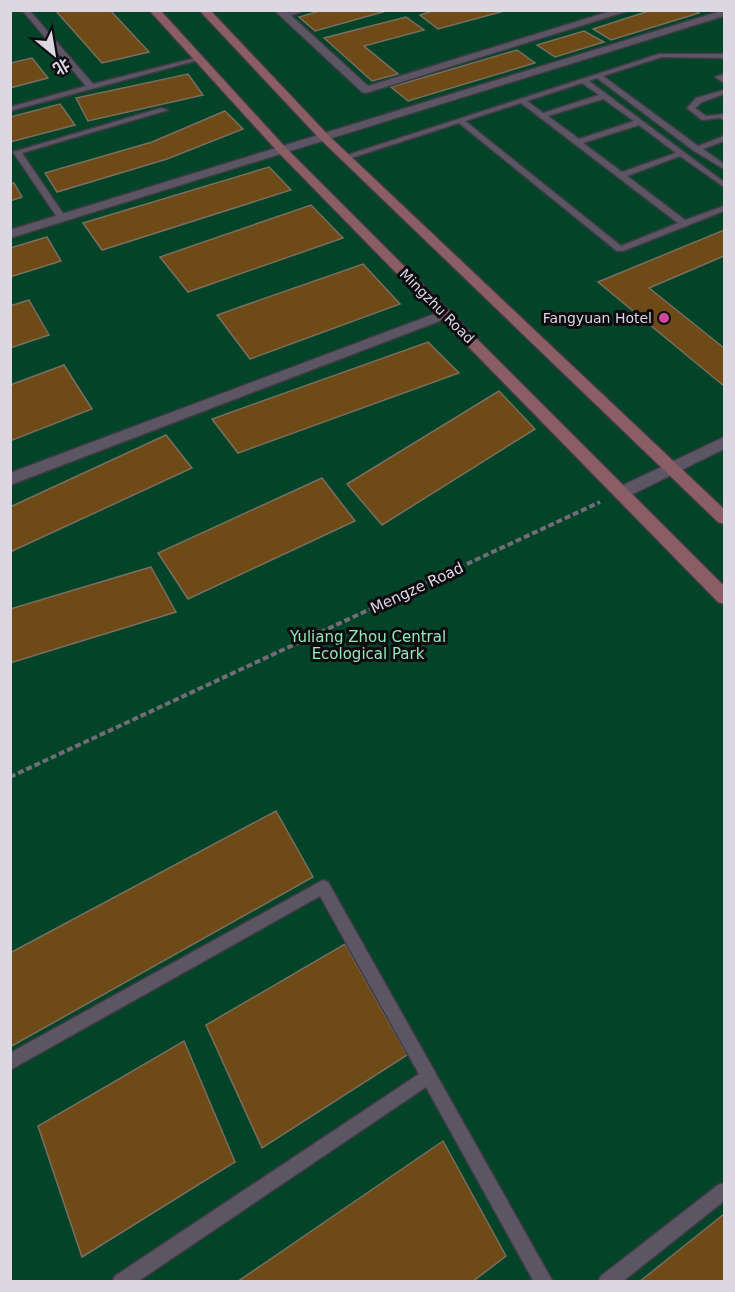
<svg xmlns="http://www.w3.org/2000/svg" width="735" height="1292" font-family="'DejaVu Sans','Noto Sans SC',sans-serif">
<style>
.green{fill:#034428}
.building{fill:#6e4a16;stroke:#796e61;stroke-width:1.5}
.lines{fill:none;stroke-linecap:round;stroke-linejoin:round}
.lane-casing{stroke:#3f3b45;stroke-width:3}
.street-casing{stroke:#3f3b45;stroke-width:3}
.secondary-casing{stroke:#3f3b45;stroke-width:3}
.path{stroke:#716c77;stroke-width:4;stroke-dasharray:6 3;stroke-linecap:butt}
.lane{fill:#5c5563;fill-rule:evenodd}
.street{fill:#5c5563;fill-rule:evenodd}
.secondary{fill:#8b5e65;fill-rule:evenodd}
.hotel-dot{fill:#d1479c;stroke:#0d0a10;stroke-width:2}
.labels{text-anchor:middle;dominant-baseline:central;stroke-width:6;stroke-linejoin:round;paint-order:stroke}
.far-street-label{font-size:14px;fill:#dcd8e1;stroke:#0d0a10}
.far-poi-label{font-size:14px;fill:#dcd8e1;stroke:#0d0a10;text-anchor:end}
.street-label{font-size:15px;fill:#dcd8e1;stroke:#0d0a10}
.park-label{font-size:15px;fill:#92eab7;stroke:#0d0a10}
</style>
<rect width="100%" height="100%" fill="#251f2c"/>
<path class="green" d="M10,11H724V1281H11Z"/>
<g class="building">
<path d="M55,10H110L149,52L102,63Z"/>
<path d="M323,10H390L315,31L299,17Z"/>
<path d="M436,10H508L438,29L420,15Z"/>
<path d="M652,10H694L699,13L611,40L593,29Z"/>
<path d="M406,17L424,30L364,46L398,74L372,81L324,38Z"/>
<path d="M584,31L604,42L555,57L537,45Z"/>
<path d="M517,50L535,63L408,101L391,87Z"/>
<path d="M32,58L48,78L10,88V63Z"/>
<path d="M188,74L203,95L88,121L76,98Z"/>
<path d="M60,104L75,125L10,142V117Z"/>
<path d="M225,111L243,129L167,159L57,192L45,173L152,142Z"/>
<path d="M269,167L291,190L102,250L83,223Z"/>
<path d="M10,183H14L22,197L10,201Z"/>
<path d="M311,205L343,238L188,292L160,257Z"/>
<path d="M724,230V256L649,288L724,348V386L598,282Z"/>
<path d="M47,237L61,261L10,277V248Z"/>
<path d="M363,264L400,304L250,359L217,315Z"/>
<path d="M29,300L49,335L10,348V306Z"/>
<path d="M428,342L459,373L238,453L212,419Z"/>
<path d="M64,365L92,409L10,441V385Z"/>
<path d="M499,391L535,429L382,525L347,484Z"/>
<path d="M166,435L192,468L10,552V507Z"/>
<path d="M322,478L355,521L188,599L158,553Z"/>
<path d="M151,567L176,612L10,663V609Z"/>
<path d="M276,811L313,877L10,1047V953Z"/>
<path d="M345,944L407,1055L262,1148L206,1025Z"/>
<path d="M184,1041L235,1162L82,1257L38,1126Z"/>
<path d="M443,1141L506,1256L472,1282H237Z"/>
<path d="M724,1214V1282H639Z"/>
</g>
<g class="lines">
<g class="lane-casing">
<g id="lane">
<path d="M22,10H29L93,84L199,57L202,59L10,111V107L86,86Z"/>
<path d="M295,10H306L284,18L281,16Z"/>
<path d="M659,54H724V58L662,57L603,76L698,146L724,136V141L703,149L724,164V169L694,151L597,78L589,81L724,182V187L680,156L627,176L685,220L724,206V211L623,251H617L459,123L348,159L341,157ZM582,83L599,95L543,113L527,101ZM603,99L634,121L579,139L548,116ZM521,103L678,223L621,246L465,121ZM639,125L676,153L622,172L583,143Z"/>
<path d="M724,74V83L715,77Z"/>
<path d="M724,90V94L702,102L695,108L706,116L724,114V120L720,118L702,120L687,108L696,98Z"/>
<path d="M161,108L168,110L22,153L66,218L65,220H59L13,152Z"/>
<path d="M323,880L328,882L553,1282H534L426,1087L137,1282H112L115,1276L419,1074L320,896L10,1070V1053Z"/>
<path d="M724,1183V1201L622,1282H598L601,1276L718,1185Z"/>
</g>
</g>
<g class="street-casing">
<g id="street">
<path d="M274,10H285L368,86L614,10H631L366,93L362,92Z"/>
<path d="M724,10V16L10,238V230Z"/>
<path d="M445,310L450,311L452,314L450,317L10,485V473Z"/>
<path d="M724,437V449L627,497H615L613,493L615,489Z"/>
</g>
</g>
<g class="secondary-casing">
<g id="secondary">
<path d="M149,10H160L286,148L724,586V604L718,602L278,152Z"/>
<path d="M199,10H210L328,135L724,509V524L718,522L320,139Z"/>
</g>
</g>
<path class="path" d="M10,777L600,502"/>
<use href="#lane" class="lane"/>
<use href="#street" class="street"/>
<use href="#secondary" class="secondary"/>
</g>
<circle class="hotel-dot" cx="664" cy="318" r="6"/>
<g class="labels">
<g class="far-street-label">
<text transform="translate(437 306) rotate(45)">Mingzhu Road</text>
</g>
<g class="far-poi-label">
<text x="652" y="318">Fangyuan Hotel</text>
</g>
<g class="street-label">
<text transform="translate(417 588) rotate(-25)">Mengze Road</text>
</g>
<g class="park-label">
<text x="368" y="637">Yuliang Zhou Central<tspan x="368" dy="17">Ecological Park</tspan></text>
</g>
</g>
<rect width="735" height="1292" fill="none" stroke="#dcd8e1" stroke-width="24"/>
<g transform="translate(54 54) rotate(150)" stroke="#0d0a10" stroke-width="4.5" paint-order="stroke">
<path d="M0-4.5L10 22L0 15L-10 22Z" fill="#dcd8e1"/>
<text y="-9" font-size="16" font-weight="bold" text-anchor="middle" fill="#dcd8e1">北</text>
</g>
</svg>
